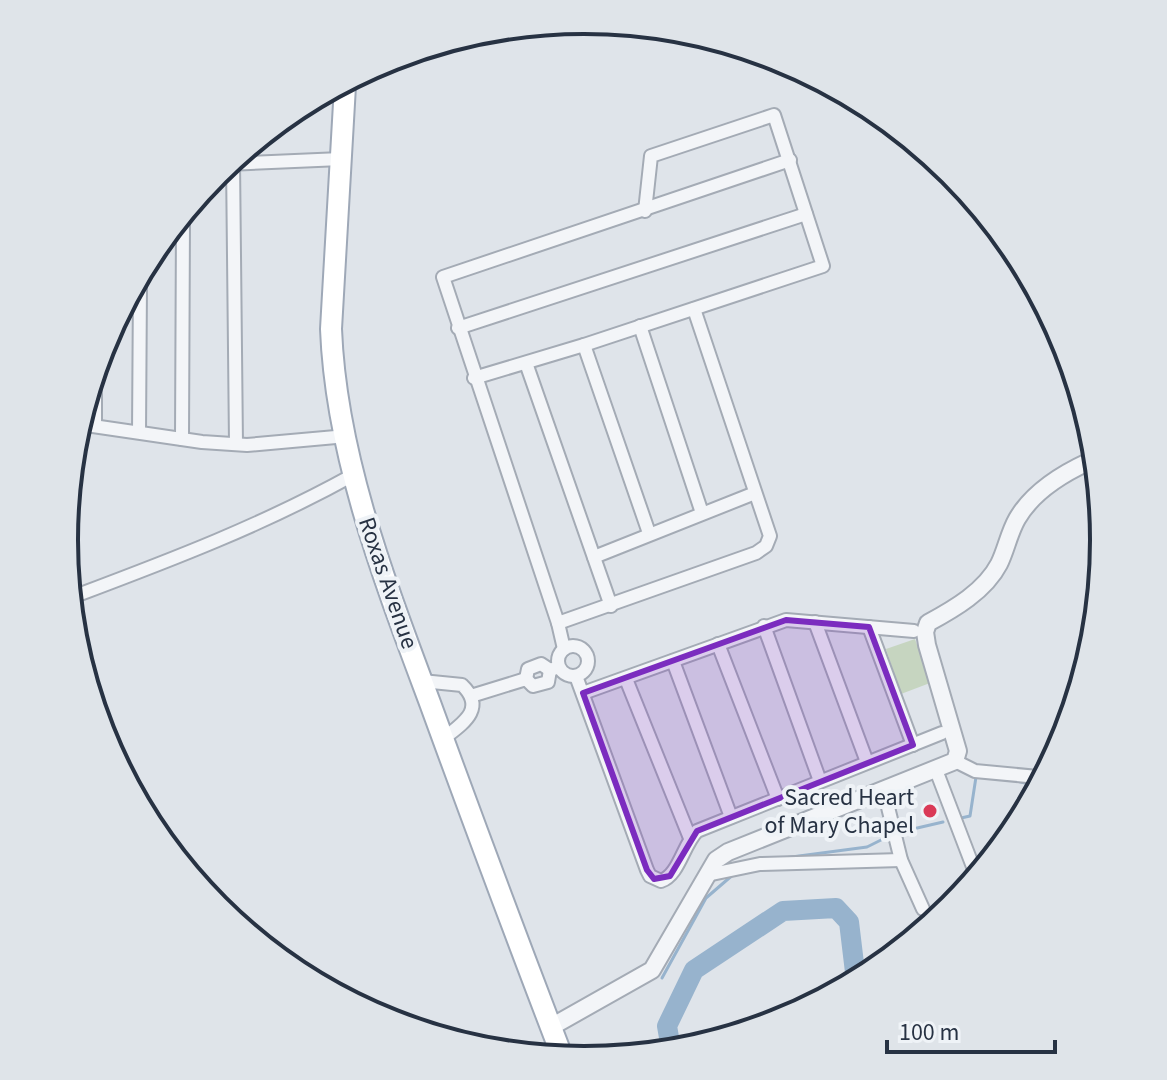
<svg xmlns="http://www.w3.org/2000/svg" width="1167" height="1080" font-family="'Source Sans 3',sans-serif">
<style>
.green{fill:#c6d5c0}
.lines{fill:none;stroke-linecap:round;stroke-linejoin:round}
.stream{stroke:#97b3cd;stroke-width:3}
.river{stroke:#97b3cd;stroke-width:20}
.minor-casing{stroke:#a4abb5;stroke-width:16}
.tertiary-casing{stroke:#a4abb5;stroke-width:20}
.primary-casing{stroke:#9ea8b7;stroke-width:24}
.minor{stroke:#f3f5f8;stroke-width:12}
.tertiary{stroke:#f3f5f8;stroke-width:16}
.primary{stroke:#fff;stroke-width:20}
.marked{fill:#7b2cbf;fill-opacity:0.2;stroke:#7b2cbf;stroke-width:6;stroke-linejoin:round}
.poi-dot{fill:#da3a57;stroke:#eff3f7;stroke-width:3}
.labels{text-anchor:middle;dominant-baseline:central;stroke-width:8;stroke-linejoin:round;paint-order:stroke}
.street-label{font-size:24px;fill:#273243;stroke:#eff3f7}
.poi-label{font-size:24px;fill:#273243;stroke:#eff3f7;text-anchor:end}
.rim{fill:none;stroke:#273243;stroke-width:4}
</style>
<rect width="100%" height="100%" fill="#dfe4ea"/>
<path class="green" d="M915,639L930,683L901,694L886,649Z"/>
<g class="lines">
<g class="stream">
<path d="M1017,781L1033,785"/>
<path d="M961,818L970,816L976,777"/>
<path d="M900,832L943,822"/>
<path d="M784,858L867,847L885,838"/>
<path d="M662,978L706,898L735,873"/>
</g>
<path class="river" d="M670,1043L667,1026L694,970L783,911L836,908L849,922L855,972"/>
<g class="minor-casing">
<g id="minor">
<path d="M233,161L236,444"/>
<path d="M228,164L341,159"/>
<path d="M640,326L702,513"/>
<path d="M458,328L806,214"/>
<path d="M584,345L649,533"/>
<path d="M526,363L611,606"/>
<path d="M474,378L584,345L823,266L774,115L651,156L645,211"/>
<path d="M86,425L202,442L247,445L347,436"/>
<path d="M95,426V383"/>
<path d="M139,432L140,285"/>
<path d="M182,439L183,221"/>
<path d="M594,557L755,493"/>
<path d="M75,596C171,560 263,525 353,475"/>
<path d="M815,622L867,762"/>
<path d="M558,623L756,553L766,546L770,536L694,309"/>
<path d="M764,626L820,781"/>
<path d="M869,627L913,745"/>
<path d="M718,644L778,799"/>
<circle cx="573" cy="661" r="15"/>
<path d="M564,649L558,623L443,277L790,160"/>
<path d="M673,661L731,817"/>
<path d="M576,676L647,870L650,876L661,881C679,875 683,845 697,831L942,733"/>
<path d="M526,679L528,669L541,664L550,670L556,668"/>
<path d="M626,679L690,838"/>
<path d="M422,681L462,685C487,709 462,724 443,739"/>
<path d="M583,693L786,620L914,631"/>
<path d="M471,696L526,679L533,686L548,682L550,670"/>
<path d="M955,761L975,771L1038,777"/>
<path d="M936,770L975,872"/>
<path d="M884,791L901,860L923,909"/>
<path d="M707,875L760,864L901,860"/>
</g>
</g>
<g class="tertiary-casing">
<path id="tertiary" d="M551,1027L652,970L716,860L728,852L955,761L958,751L927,645L925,632L928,623C954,609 985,591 999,564C1006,550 1009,533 1017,519C1032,493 1062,474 1088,462"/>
</g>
<g class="primary-casing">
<path id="primary" d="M345,86L331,329C336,457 386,585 430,703C473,821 517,939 562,1056"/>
</g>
<use href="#minor" class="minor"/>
<use href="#tertiary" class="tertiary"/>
<use href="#primary" class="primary"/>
</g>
<path class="marked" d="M786,620L869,627L913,745L697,831L670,876L654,879L647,870L583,693Z"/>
<circle class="poi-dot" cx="930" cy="811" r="8"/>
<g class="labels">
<g class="street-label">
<text transform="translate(388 583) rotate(71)">Roxas Avenue</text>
</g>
<g class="poi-label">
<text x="914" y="797">Sacred Heart<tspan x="914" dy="28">of Mary Chapel</tspan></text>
</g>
</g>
<path d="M0 0H1167V1080H0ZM78 540a506 506 0 1 1 1012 0a506 506 0 1 1-1012 0Z" fill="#dfe4e9" fill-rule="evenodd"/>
<path class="rim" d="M78 540a506 506 0 1 1 1012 0a506 506 0 1 1-1012 0Z"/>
<path d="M887 1040v12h168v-12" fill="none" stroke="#273243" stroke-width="4"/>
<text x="899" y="1040" font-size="24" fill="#273243" stroke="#eff3f7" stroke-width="6" paint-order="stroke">100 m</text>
</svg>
